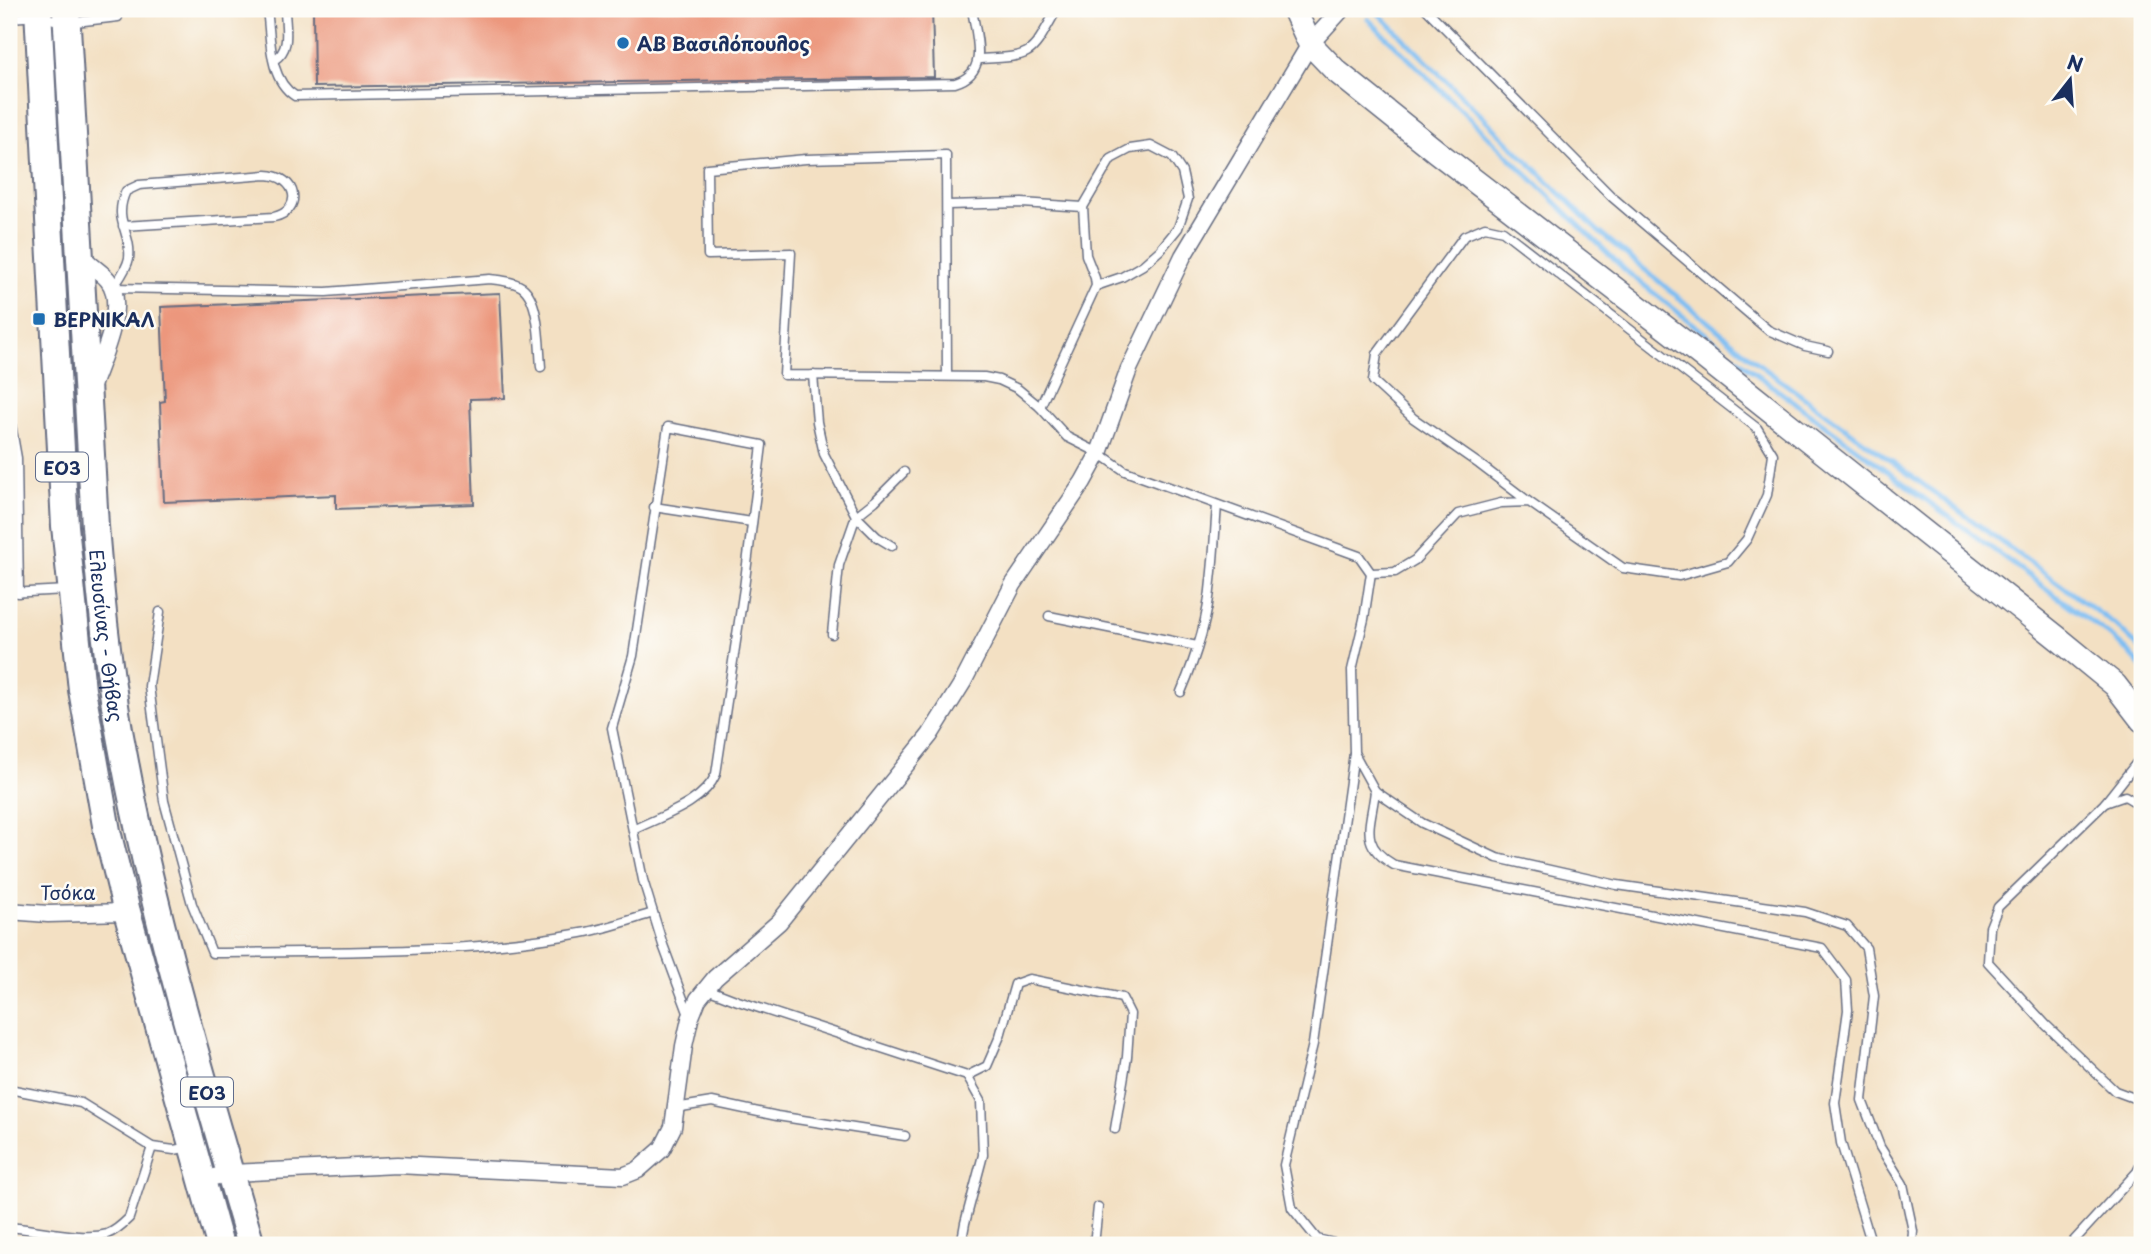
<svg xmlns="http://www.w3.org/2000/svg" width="2151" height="1254" font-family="'Playpen Sans',sans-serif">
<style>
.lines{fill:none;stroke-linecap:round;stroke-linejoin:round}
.stream{stroke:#7ebef3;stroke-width:5}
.building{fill:#ec977d}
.lane-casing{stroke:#676d81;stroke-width:11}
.street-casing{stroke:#676d81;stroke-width:19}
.secondary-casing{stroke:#676d81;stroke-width:26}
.primary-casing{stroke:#676d81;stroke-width:30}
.lane{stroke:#fff;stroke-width:8}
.street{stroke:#fff;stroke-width:16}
.secondary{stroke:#fff;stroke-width:23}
.primary{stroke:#fff;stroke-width:26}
.poi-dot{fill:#1f6fb2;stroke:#fdfcf7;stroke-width:2.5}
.labels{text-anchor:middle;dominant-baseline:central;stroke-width:5;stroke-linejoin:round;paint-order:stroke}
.shield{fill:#fdfcf7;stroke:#5f6c8c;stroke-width:2}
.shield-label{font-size:18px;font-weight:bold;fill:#1b2f5e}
.poi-label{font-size:19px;font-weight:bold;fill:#1b2f5e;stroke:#fdfcf7;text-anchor:start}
.street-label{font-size:19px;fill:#1b2f5e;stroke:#fdfcf7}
</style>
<rect width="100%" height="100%" fill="#fdfcf7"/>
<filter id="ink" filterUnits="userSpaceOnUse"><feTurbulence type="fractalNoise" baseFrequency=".0143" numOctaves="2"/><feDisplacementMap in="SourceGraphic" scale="14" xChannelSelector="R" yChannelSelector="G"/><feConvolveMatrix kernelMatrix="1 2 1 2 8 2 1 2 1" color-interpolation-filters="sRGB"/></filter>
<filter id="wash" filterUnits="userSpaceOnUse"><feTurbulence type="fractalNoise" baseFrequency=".00686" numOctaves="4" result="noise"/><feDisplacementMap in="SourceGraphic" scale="28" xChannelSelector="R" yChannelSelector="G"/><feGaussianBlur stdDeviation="1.57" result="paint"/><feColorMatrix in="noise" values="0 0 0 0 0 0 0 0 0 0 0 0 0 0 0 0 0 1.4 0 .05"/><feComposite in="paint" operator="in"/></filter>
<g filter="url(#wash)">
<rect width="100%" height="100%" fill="#f3e0c3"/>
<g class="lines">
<g class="stream">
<path d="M1378,13L1598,231L1765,369L2114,624L2142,650"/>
<path d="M1368,19L1626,271L1760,377L2109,635L2127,650L2142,667"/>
</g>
</g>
<g id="blocks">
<g class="building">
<path d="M313,9H932L934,77L314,87Z"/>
<path d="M500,293L505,398L470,399L474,504L336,509V495L164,502L160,402L165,401L161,307Z"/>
</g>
</g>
</g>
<g filter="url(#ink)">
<use href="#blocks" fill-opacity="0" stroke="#676d81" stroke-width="2"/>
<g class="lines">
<g class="lane-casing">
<g id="lane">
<path d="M267,9C271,38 268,79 295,96L955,83C990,73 976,37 972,9"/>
<path d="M1426,9L1612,197L1768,330L1805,346L1828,351"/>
<path d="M9,18L39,16L67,23L118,17"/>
<path d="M978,59C1035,56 1029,58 1057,9"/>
<path d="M274,60C292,50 285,27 285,9"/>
<path d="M947,205L1022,203L1083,207"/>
<path d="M113,288L326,292L490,279C500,280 513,281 522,287C540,300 539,346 541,367"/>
<path d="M113,288C119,279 127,269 129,258C132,232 112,221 126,191L139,185L266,175C297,176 304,210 274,217L123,226"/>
<path d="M813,375L817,422L824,454L856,516L877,537L892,546"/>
<path d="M947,376L946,155L806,159L707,168L708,255L791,253L784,375L984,377L999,380L1018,389L1040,407L1067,437L1099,453L1125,471L1359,556L1371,573L1364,619L1352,670L1354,753L1375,791L1422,823L1497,858L1617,885L1805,912L1847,926L1866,948L1874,996L1862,1100L1880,1147L1903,1184L1913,1231L1912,1245"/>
<path d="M1040,407L1096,286L1095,278L1086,255L1083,207L1111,159L1130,149L1151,146L1172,157L1182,172L1188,199L1178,228L1160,250L1143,265L1122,277L1096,286"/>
<path d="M9,413L17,458L19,593"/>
<path d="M654,507L752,522"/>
<path d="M1371,573L1395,572L1415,560L1458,514L1501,503L1529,502L1623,568L1679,576L1728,562L1747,539L1767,495L1773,454L1757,428L1503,231L1485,227L1464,236L1377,354L1373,381L1413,418L1479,464L1529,502"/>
<path d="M9,593L67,590"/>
<path d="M160,612L149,686L164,801L192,904L212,953C335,951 460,955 581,933C606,929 630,920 653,913"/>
<path d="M1049,616L1197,646"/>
<path d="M832,634L839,565L856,516L875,501L904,472"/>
<path d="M1181,692C1196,657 1208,619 1211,581C1214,556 1215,530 1217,505"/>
<path d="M2142,756L2105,803L1998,907L1990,927L1988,962L2046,1025L2115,1091L2142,1101"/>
<path d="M1375,791C1371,826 1358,844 1394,865L1822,948L1846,980L1848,1010L1835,1103L1841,1143L1872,1245"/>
<path d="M2105,803L2125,796L2142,806"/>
<path d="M633,830C661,816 703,804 716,774L744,588L762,445L668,427L633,656L612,728L643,880L663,945L689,1015"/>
<path d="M707,989L738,1001L967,1076L981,1101L983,1155L965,1223L961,1245"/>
<path d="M967,1076L987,1066L1000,1036L1015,984L1029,979L1122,998L1130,1014L1127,1057L1115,1129"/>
<path d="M9,1089L81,1103L152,1147L174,1150L189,1147"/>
<path d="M675,1108L712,1102L777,1116L905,1136"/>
<path d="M9,1227C35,1229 84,1241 107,1234C116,1231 123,1224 129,1218L152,1147"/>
<path d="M1094,1245L1098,1207"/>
<path d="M1342,1245L1317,1239L1292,1208L1284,1165L1313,1044L1354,753"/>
<path d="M2070,1245L2137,1172L2142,1162"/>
</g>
</g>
<g class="street-casing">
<g id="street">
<path d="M81,253C88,266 100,270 108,280C128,305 101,360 92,386"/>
<path d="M9,911L48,914L127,912"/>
<path d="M201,1180L231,1173L397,1165L623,1176L638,1170L662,1149L673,1127L684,1046L690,1019L698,999L715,978L779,922L930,735L963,682L1013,585L1083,482L1099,453L1129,369L1183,256L1310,44L1342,9"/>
</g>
</g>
<g class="secondary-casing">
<path id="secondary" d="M1294,9L1310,44L1336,71L1437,152L1701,355L2060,640L2115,685L2142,720"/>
</g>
<g class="primary-casing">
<g id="primary">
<path d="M38,9L65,526L82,690L107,831L127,912L220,1245"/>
<path id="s1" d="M66,9L95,526C101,603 109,681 124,757C155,922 204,1084 251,1245"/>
</g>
</g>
<use href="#lane" class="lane"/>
<use href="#street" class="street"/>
<use href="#secondary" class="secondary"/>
<use href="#primary" class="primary"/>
</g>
</g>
<g class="poi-dot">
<circle cx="623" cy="43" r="7"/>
<rect x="32" y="312" width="14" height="14" rx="3.5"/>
</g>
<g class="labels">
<g class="shield">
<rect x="36" y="452.5" width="52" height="29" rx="5"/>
<rect x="181" y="1077.5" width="52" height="29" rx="5"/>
</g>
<g class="shield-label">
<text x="62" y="467">ΕΟ3</text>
<text x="207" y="1092">ΕΟ3</text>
</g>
<g class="poi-label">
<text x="637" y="43">ΑΒ Βασιλόπουλος</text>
<text x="53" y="319">ΒΕΡΝΙΚΑΛ</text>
</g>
<g class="street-label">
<text stroke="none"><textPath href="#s1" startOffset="628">Ελευσίνας - Θήβας</textPath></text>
<text x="68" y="892">Τσόκα</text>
</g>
</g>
<rect width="2151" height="1254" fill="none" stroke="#fdfcf7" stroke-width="35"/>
<g transform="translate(2070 80) rotate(17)" stroke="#fdfcf7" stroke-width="5" paint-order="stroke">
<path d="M0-5L12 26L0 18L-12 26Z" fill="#1b2f5e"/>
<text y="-10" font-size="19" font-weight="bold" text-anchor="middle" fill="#1b2f5e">N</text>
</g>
</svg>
